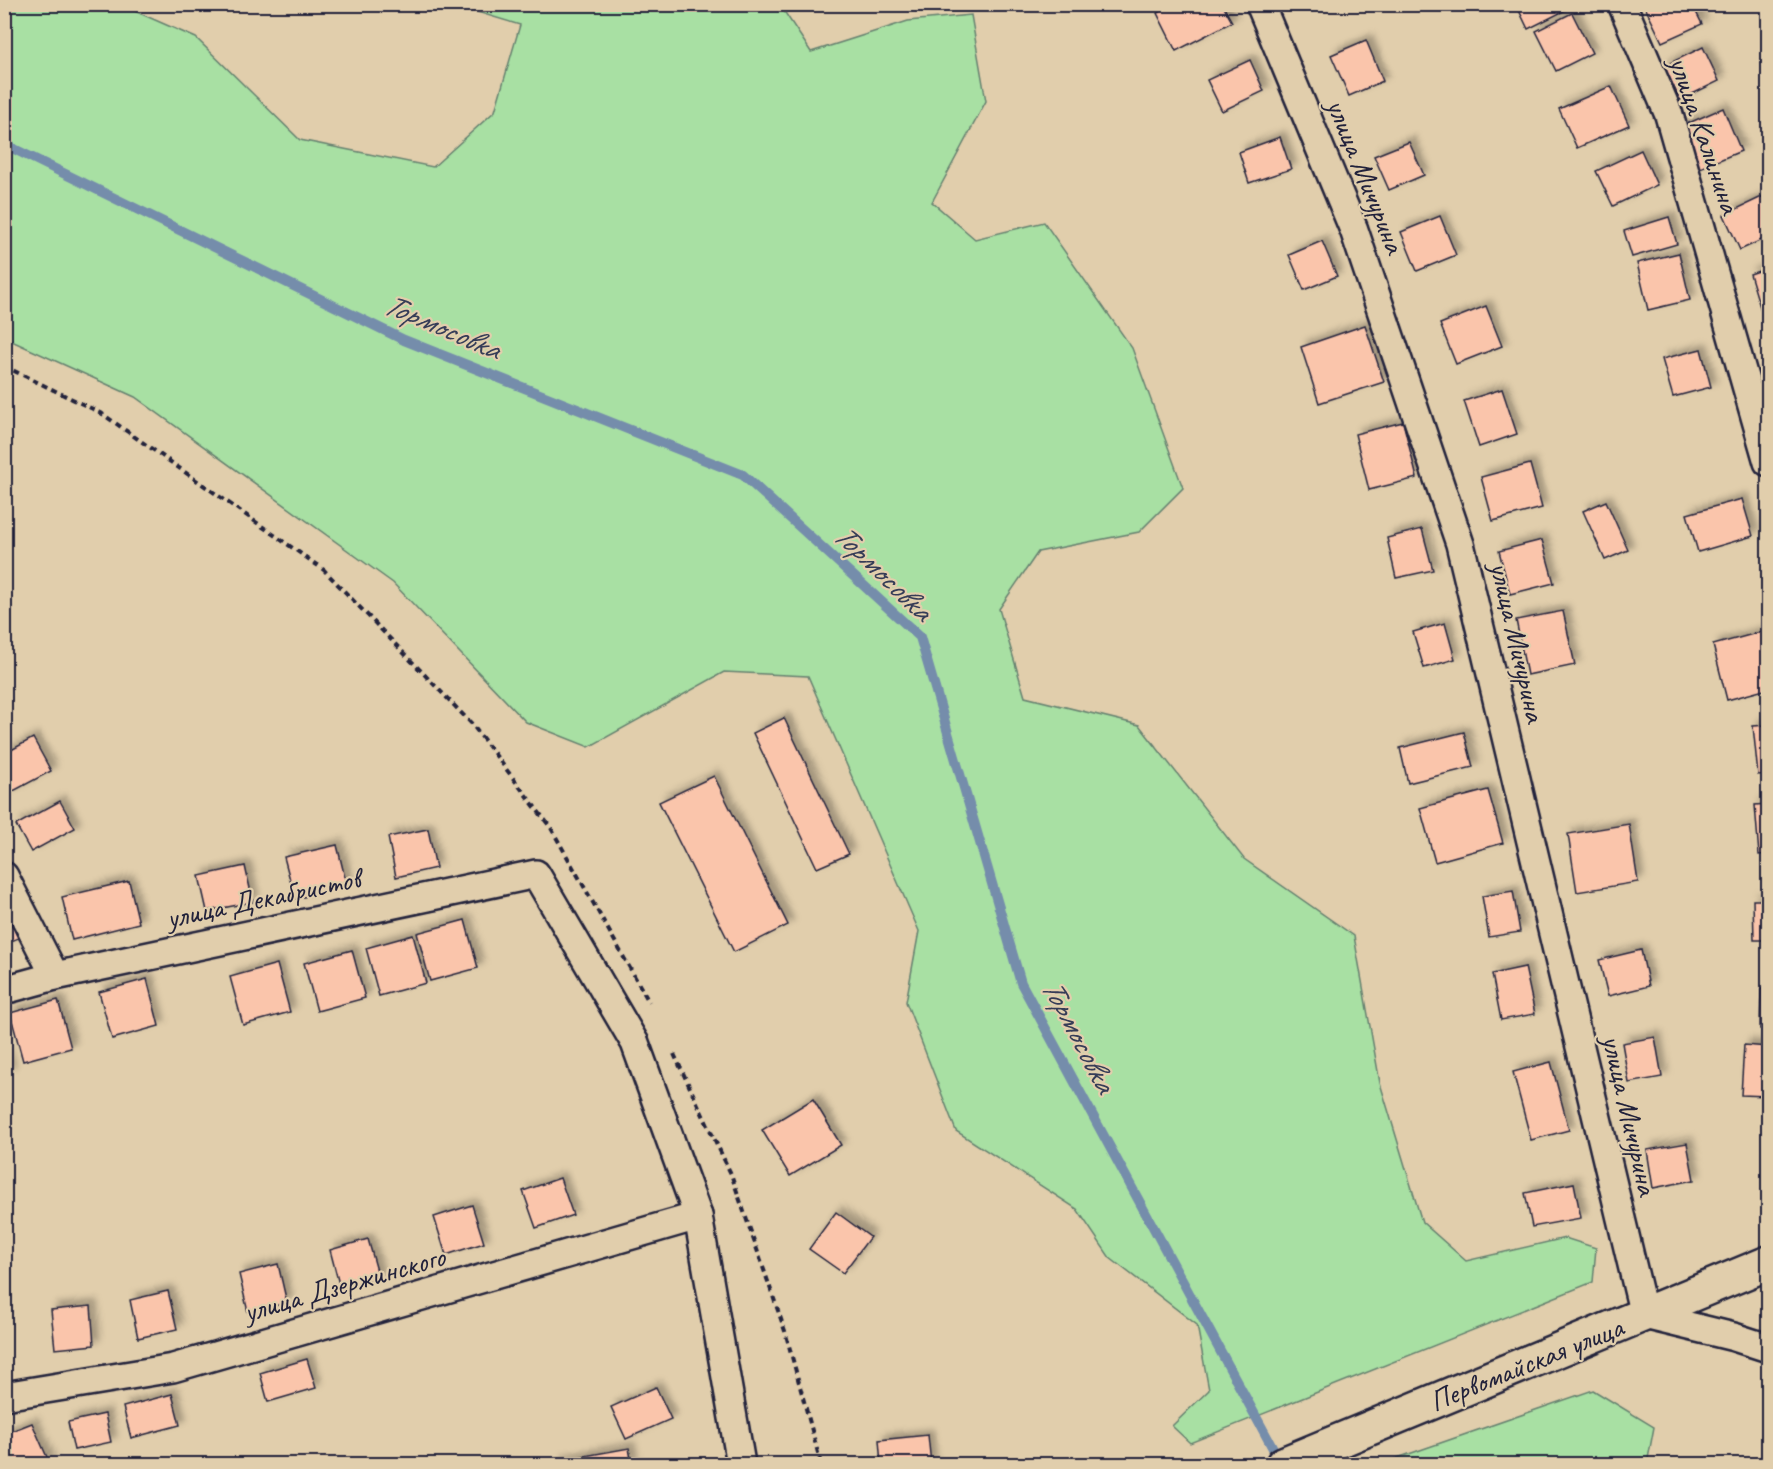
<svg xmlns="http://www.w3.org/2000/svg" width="1773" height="1469" font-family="Caveat,sans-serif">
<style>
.green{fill:#a8e0a3;stroke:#65816f;stroke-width:1.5}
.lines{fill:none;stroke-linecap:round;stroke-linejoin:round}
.stream{stroke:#748dab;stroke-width:10}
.building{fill:#fac5ab;stroke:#22223b;stroke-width:1.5;filter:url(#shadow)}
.street-casing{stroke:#22223b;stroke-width:32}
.secondary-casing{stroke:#22223b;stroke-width:38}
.path{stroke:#22223b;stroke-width:4;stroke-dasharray:6 4.5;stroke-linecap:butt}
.street{stroke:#e1ceac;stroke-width:27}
.secondary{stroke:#e1ceac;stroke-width:33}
.labels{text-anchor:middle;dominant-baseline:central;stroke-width:4.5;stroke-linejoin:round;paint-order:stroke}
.street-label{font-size:30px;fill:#22223b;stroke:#e1ceac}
.water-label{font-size:32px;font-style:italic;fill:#363d57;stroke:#e1ceac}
</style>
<defs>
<filter id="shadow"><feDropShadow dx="5.5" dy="-5.5" stdDeviation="3" flood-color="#0004"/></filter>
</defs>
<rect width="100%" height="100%" fill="#e1ceac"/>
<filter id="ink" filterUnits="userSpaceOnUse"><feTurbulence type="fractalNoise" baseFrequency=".0167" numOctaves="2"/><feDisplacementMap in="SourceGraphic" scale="12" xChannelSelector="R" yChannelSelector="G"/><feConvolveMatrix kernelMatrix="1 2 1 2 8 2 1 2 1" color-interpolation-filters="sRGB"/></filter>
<g filter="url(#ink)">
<g class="green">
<path d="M5,4L121,5L196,38L300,140L433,167L495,111L520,25L454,5H780L811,52L908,21L971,15L986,101L932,202L975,239L1044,222L1132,348L1183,488L1139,532L1038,552L999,609L1025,697L1139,725L1244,859L1354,936L1380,1083L1422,1222L1466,1261L1565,1238L1596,1248L1593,1282L1190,1443L1172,1426L1209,1390L1197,1325L1110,1258L1077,1209L956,1131L906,1002L919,931L808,676L724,672L589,747L526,722L393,583L135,397L5,338Z"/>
<path d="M1593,1390L1654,1427L1647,1464H1380Z"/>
</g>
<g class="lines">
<path class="stream" d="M4,144L404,340L743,475L920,637L1021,983L1281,1463"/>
</g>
<g class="building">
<path d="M1173,4H1222L1232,22L1176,51L1157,13Z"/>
<path d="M1516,4H1573L1574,6L1528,29Z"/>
<path d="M1651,4H1692L1702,24L1662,42L1645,7Z"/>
<path d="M1572,13L1592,53L1556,71L1536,31Z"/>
<path d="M1366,40L1383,81L1349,96L1331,55Z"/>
<path d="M1703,47L1719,81L1680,100L1664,66Z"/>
<path d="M1250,60L1264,91L1222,111L1207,80Z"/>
<path d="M1611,86L1629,125L1577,148L1559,109Z"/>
<path d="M1723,108L1741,151L1700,168L1682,126Z"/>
<path d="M1280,137L1291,169L1249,183L1239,152Z"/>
<path d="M1409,142L1424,175L1389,190L1374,156Z"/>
<path d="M1641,150L1657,185L1613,206L1596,171Z"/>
<path d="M1768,194V237L1740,250L1724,215Z"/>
<path d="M1440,216L1456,255L1417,271L1401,232Z"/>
<path d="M1669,217L1677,244L1632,257L1624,231Z"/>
<path d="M1322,241L1337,276L1304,290L1289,255Z"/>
<path d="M1679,253L1690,300L1648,310L1637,263Z"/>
<path d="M1768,268V326L1766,327L1750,274Z"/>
<path d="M1486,306L1502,346L1456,364L1440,324Z"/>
<path d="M1365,325L1384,382L1319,403L1301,347Z"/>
<path d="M1701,349L1711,387L1673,397L1662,359Z"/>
<path d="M1502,389L1517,434L1479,447L1464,401Z"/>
<path d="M1403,422L1417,478L1369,490L1355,434Z"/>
<path d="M1530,464L1542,508L1493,521L1481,477Z"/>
<path d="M1742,499L1753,536L1698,552L1687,514Z"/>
<path d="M1606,501L1628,550L1605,560L1583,511Z"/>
<path d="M1422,529L1433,570L1396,578L1387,538Z"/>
<path d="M1542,540L1554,583L1510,594L1499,551Z"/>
<path d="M1563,611L1575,665L1527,675L1516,620Z"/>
<path d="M1445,623L1455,659L1424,668L1413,632Z"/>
<path d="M1768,630V689L1727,700L1713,645Z"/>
<path d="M784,718L849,854L817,868L753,733Z"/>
<path d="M1768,725V774L1758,775L1753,726Z"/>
<path d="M1464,732L1473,767L1408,783L1400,748Z"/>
<path d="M33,738L51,771L4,796V754Z"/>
<path d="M714,776L788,925L734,952L659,802Z"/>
<path d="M1488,790L1503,843L1435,862L1420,808Z"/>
<path d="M60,801L75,828L31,852L16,825Z"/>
<path d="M1768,804V854L1759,855L1755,805Z"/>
<path d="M1629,824L1638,882L1577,892L1568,834Z"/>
<path d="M428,829L436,868L396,877L388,837Z"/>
<path d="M337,845L347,886L295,899L284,857Z"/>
<path d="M245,866L253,902L207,911L199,876Z"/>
<path d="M129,881L139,923L72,940L62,897Z"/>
<path d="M1513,891L1520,932L1489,937L1482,896Z"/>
<path d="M1753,900H1768V940H1754Z"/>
<path d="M4,909L18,938L4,944Z"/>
<path d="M465,920L478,968L430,981L417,933Z"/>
<path d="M413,935L426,983L379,996L366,948Z"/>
<path d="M352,950L365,998L317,1011L304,963Z"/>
<path d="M1641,950L1649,986L1608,996L1599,960Z"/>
<path d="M277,964L290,1012L243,1025L230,977Z"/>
<path d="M1525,967L1535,1014L1501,1020L1492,974Z"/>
<path d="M147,979L159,1026L112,1039L99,992Z"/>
<path d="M1761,989H1768V1028L1760,1029Z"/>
<path d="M58,1000L71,1048L23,1061L10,1013Z"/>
<path d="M1655,1037L1662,1077L1629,1083L1622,1043Z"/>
<path d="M1744,1045L1768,1047V1096L1741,1095Z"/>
<path d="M4,1049L10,1071L4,1073Z"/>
<path d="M1551,1062L1569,1130L1531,1140L1513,1072Z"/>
<path d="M813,1099L841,1145L790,1176L762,1130Z"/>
<path d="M1687,1143L1694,1180L1653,1188L1647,1150Z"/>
<path d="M560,1178L573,1215L536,1228L523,1191Z"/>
<path d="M1574,1183L1581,1218L1532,1227L1525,1193Z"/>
<path d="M472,1205L484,1243L446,1255L434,1217Z"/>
<path d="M836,1212L870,1237L843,1273L809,1249Z"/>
<path d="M368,1239L379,1278L340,1288L330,1250Z"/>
<path d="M278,1264L287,1303L248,1312L239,1274Z"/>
<path d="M168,1291L177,1329L138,1338L130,1300Z"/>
<path d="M91,1306L94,1345L55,1349L51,1310Z"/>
<path d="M307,1359L316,1388L268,1402L260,1373Z"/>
<path d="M656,1387L671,1419L626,1439L611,1407Z"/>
<path d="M172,1394L180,1425L131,1438L123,1407Z"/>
<path d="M105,1414L111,1442L74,1450L68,1422Z"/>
<path d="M32,1423L50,1464H4V1434Z"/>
<path d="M928,1435L931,1464H881L879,1440Z"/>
<path d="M629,1448L632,1464H557V1461Z"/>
</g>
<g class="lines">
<g class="street-casing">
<g id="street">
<path d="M1260,4L1354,230L1460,544L1644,1315L1734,1337L1768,1348"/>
<path d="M1622,4L1669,115L1768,462"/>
<path d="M4,876L55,976"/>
<path d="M4,990L55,976L536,874L635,1043L698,1216L741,1464"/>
<path d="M4,1396L173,1368L698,1216"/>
</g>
</g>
<g class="secondary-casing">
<path id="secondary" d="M1283,1464L1768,1263"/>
</g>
<g class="path">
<path d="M4,366L101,413L324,570L471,723L551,828L649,1002"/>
<path d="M674,1054L731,1174L785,1331L821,1464"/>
</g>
<use href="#street" class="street"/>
<use href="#secondary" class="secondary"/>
</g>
</g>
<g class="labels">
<g class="street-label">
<text transform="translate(1705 135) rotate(71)">улица Калинина</text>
<text transform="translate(1366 176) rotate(68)">улица Мичурина</text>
<text transform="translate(1518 642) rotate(77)">улица Мичурина</text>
<text transform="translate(263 898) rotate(-12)">улица Декабристов</text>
<text transform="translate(1630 1115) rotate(77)">улица Мичурина</text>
<text transform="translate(344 1284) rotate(-16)">улица Дзержинского</text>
<text transform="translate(1526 1364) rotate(-22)">Первомайская улица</text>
</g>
<g class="water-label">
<text transform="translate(442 326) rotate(23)">Тормосовка</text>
<text transform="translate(883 572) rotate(44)">Тормосовка</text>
<text transform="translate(1079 1035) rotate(62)">Тормосовка</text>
</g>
</g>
<rect width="1773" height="1469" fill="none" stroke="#e1ceac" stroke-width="24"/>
<rect x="12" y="12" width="1749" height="1445" fill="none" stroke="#22223b" stroke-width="2" filter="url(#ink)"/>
</svg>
